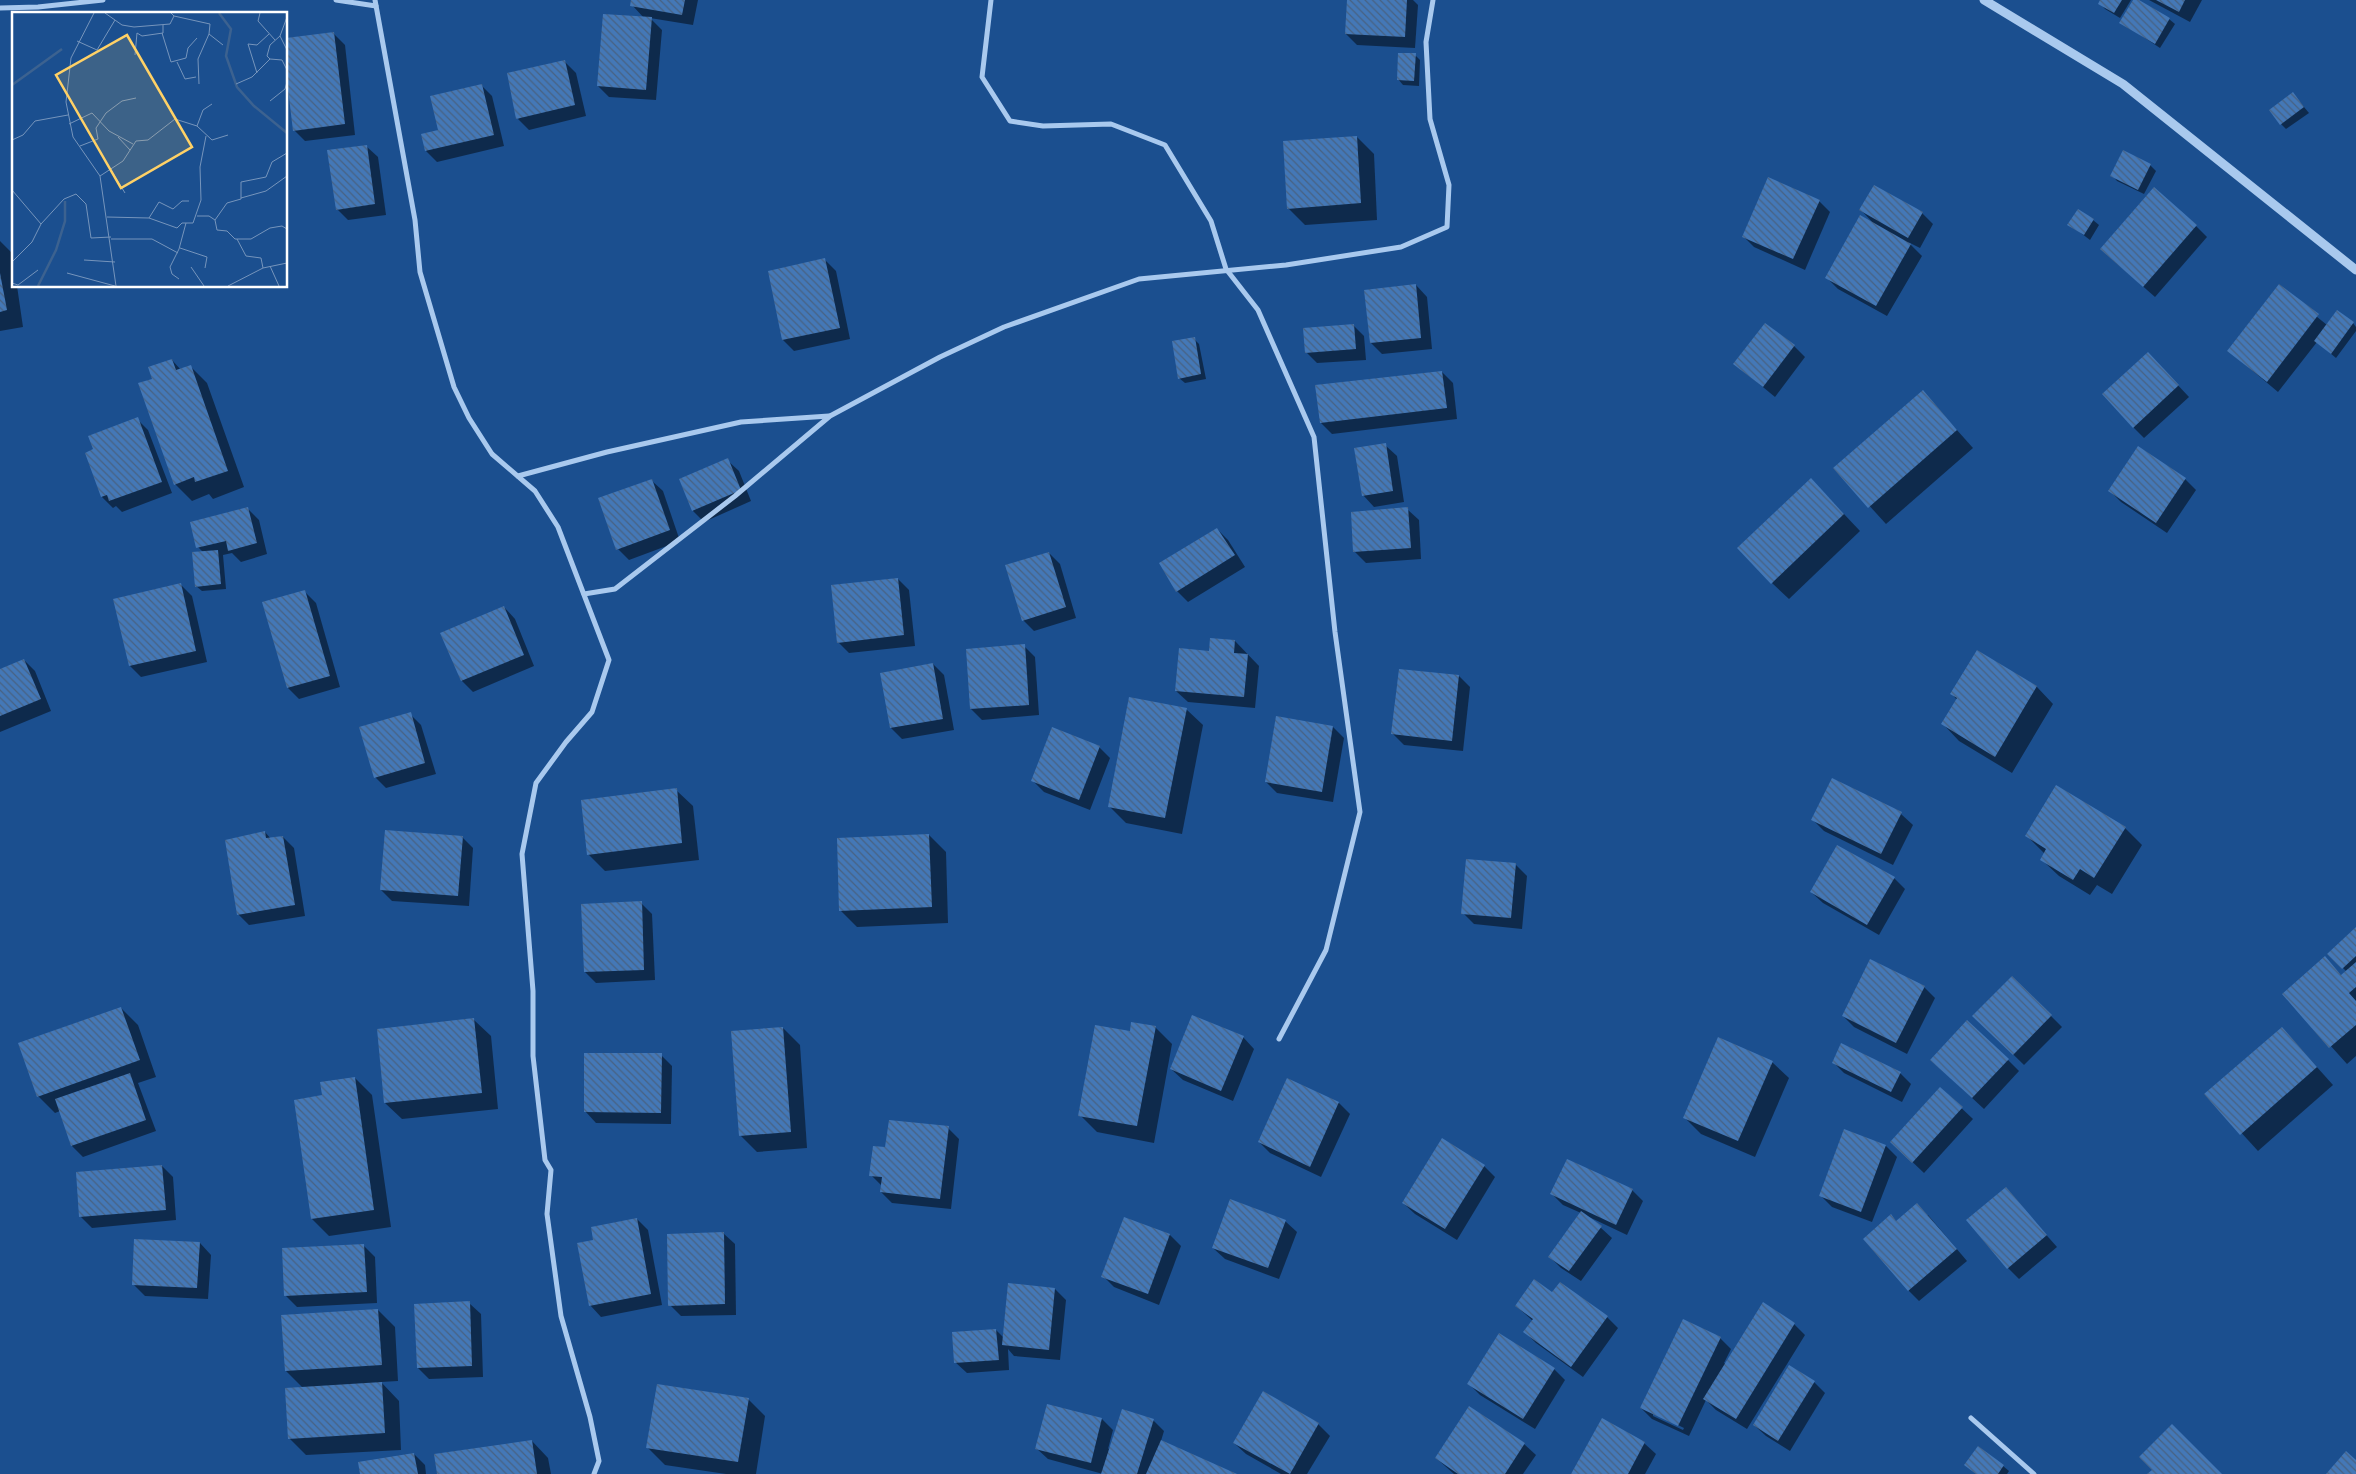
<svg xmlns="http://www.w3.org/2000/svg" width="2356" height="1474" font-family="'Titillium Web',sans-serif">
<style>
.shadow{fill:#0007;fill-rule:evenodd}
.building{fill:url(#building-back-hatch)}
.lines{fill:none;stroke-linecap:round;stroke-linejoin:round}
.minor{stroke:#a9c9ee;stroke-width:5}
.tertiary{stroke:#a9c9ee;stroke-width:9}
.inset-river{fill:none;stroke:#3c6290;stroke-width:2.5}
.inset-road{fill:none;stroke:#7695bc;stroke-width:1}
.view{fill:#ffd166;fill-opacity:0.15;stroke:#ffd166;stroke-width:2.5}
.inset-edge{fill:none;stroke:#fff;stroke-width:2.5}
</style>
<defs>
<pattern id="building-back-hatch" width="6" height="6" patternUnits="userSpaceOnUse" patternTransform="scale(1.25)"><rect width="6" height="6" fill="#4478b7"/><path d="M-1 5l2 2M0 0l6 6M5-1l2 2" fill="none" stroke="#486282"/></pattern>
</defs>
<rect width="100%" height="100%" fill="#1b4f8f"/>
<g class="shadow">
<path d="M633,0H698L693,25L650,18L662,30L656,100L609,97L598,86L644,18L632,5Z"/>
<path d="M1348,0H1413L1418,5L1415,48L1357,45L1346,34Z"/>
<path d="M2102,0H2131L2120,18L2105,9L2100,3Z"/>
<path d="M2134,0L2169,19L2175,24L2160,48L2121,22Z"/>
<path d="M2149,0H2202L2190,22Z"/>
<path d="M334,34L345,45L355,135L305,141L294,130Z"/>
<path d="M1415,55L1420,60L1419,86L1403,85L1398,79Z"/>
<path d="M565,62L576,73L586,116L529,130L518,119Z"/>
<path d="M481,85L492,96L504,146L437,162L426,151Z"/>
<path d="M2293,94L2309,113L2286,129L2281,124Z"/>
<path d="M1357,137L1374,154L1377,220L1305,225L1288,208Z"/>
<path d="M366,146L378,157L386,215L348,220L337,209Z"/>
<path d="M2123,152L2150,165L2156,171L2144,194L2117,181L2112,175Z"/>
<path d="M1819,201L1830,212L1805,270L1754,247L1743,236Z"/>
<path d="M1861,210L1922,213L1933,224L1920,248L1908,242L1922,256L1887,316L1838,289L1827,278L1874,224Z"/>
<path d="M2093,220L2099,225L2090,240L2069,224Z"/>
<path d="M2196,226L2207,237L2155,297L2113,260Z"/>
<path d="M0,241L11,252L14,286H17L23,327L0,331Z"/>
<path d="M825,260L836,271L850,339L794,351L783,340Z"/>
<path d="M1416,285L1427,297L1432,349L1382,354L1371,343Z"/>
<path d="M2279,286L2327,325L2353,323L2356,327V331L2336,358L2317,342L2278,392L2229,351Z"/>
<path d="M1353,325L1364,336L1366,360L1317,363L1306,352Z"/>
<path d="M1194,339L1199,344L1206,379L1185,383L1179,378Z"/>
<path d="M1794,346L1805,357L1775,397L1735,364Z"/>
<path d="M172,360L181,370L190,366L207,383L244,487L213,499L209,494L192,501L175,484L153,379Z"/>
<path d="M2159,365L2189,397L2144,438L2133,427Z"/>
<path d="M1442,372L1453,383L1457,419L1332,434L1321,423Z"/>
<path d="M1923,392L1973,448L1886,524L1835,468Z"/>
<path d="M137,419L148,430L172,493L122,512L116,506L113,508L102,497L95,450Z"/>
<path d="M1385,445L1397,456L1404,502L1374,507L1363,495Z"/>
<path d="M727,460L739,471L751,501L704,522L693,511L680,480Z"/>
<path d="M2185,479L2196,490L2167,533L2121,502L2110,491Z"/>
<path d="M651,480L663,491L680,541L629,560L618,549Z"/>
<path d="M1827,496L1860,531L1789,599L1772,583Z"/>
<path d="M248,509L259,520L267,554L241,562L232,553L223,555L226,589L202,591L196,586L203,552L198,547Z"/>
<path d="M1407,509L1419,520L1421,559L1366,563L1355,552Z"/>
<path d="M1217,529L1228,540L1245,567L1188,602L1177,591Z"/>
<path d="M1049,553L1060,564L1076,618L1034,631L1023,620Z"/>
<path d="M898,579L909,590L915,646L849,653L838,642Z"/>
<path d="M181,585L192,596L207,662L141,677L130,666Z"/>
<path d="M305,592L316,603L340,687L299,699L288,688L264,603Z"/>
<path d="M504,607L515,619L534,666L473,692L462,681L442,633Z"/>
<path d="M1235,641L1259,666L1255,708L1188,702L1176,691L1210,652Z"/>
<path d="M1024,646L1035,657L1039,715L982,720L971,709Z"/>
<path d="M1977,652L2037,687L2053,704L2012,773L1959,741L1943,724L1957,700L1952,694Z"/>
<path d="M24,660L35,671L51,711L0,732V670Z"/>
<path d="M933,664L944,675L954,730L902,739L891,728Z"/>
<path d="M1459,676L1470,687L1463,751L1404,745L1393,734Z"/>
<path d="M1186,709L1203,725L1182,834L1126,823L1109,806Z"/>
<path d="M410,714L421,725L436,774L386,788L375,777Z"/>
<path d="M1333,727L1344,738L1333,802L1277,793L1266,782Z"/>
<path d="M1099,747L1110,758L1090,810L1044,792L1033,781Z"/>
<path d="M1833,779L1901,814L1913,825L1893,865L1824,831L1813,820Z"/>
<path d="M676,790L693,806L699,860L605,871L588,854Z"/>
<path d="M2125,828L2142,845L2112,894L2097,885L2090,895L2059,876L2042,860L2045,854L2027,836Z"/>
<path d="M265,832L271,839L283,837L294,848L305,916L249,925L238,914Z"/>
<path d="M929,835L946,852L948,923L857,927L840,910Z"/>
<path d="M462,837L473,848L469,906L392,901L381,890Z"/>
<path d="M1515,864L1527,876L1522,929L1474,924L1463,913Z"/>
<path d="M1894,878L1905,889L1879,935L1823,903L1811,892Z"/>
<path d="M641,903L652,914L655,980L596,983L585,972Z"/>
<path d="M2356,928V1056L2347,1064L2284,994L2325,958L2342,976L2347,972L2329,954Z"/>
<path d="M2012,977L2062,1027L2024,1065L1974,1016Z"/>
<path d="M1924,987L1935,998L1907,1054L1854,1027L1843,1016Z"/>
<path d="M121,1008L138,1025L156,1077L138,1083L156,1131L83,1157L72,1146L60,1111L55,1113L38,1096Z"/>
<path d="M474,1020L491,1036L498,1109L402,1119L385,1103Z"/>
<path d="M1155,1027L1172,1044L1154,1143L1097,1132L1080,1115L1131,1033Z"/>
<path d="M783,1028L800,1045L807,1148L757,1152L740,1135Z"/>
<path d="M2282,1028L2333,1085L2258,1151L2206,1094Z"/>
<path d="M1243,1037L1254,1049L1233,1101L1183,1080L1171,1069Z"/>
<path d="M661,1055L672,1066L671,1124L596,1123L585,1111Z"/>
<path d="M2008,1060L2019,1071L1984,1109L1943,1071Z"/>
<path d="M1772,1062L1789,1078L1755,1157L1701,1134L1685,1118Z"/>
<path d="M1833,1062L1900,1073L1911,1084L1902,1102L1844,1073Z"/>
<path d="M355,1078L372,1095L391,1227L329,1236L312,1219L295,1101L323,1096Z"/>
<path d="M1288,1080L1339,1103L1350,1114L1321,1177L1270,1153L1259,1142Z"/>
<path d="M1940,1088L1973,1119L1924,1173L1903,1153Z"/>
<path d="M948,1128L959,1139L951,1209L892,1203L881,1192L882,1186L871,1175L886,1148Z"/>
<path d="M1845,1131L1886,1146L1897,1157L1872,1222L1832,1207L1821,1196Z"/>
<path d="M162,1166L173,1177L176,1220L92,1228L80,1216Z"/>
<path d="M1484,1166L1495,1177L1457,1240L1415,1214L1403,1203Z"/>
<path d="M2005,1188L2057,1247L2019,1279L2008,1268Z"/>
<path d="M1632,1190L1643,1201L1627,1235L1589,1217L1612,1238L1581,1281L1561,1268L1550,1257L1581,1213L1563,1205L1552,1194Z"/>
<path d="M1928,1215L1967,1261L1919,1301L1908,1290L1897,1222Z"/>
<path d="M1124,1218L1170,1235L1181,1246L1159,1305L1114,1287L1103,1276Z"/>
<path d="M637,1219L648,1230L662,1305L601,1317L590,1305L594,1241Z"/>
<path d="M1285,1221L1297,1232L1279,1279L1225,1259L1213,1248Z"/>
<path d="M723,1233L735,1244L736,1315L681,1316L670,1305Z"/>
<path d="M200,1243L211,1255L208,1299L145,1296L133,1284Z"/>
<path d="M364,1246L375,1257L377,1303L297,1307L285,1295Z"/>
<path d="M1055,1289L1066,1300L1060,1360L1014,1356L1008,1349L1009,1370L967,1373L955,1362L996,1330L1004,1338Z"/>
<path d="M1552,1294L1607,1317L1618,1328L1583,1377L1536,1343L1525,1332L1533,1321L1516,1306Z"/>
<path d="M469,1303L481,1314L483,1377L429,1379L418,1368Z"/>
<path d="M378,1310L395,1327L398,1381L381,1382L399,1401L401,1450L306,1455L289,1438L303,1388L286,1371Z"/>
<path d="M1794,1324L1805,1335L1747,1429L1716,1410L1706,1400L1689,1436L1652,1419L1641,1408L1720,1338L1731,1349L1724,1363L1726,1364ZM1653,1413L1684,1428L1683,1430L1653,1416Z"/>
<path d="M1554,1369L1565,1380L1535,1429L1480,1395L1469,1384Z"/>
<path d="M1814,1382L1825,1393L1790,1451L1766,1436L1754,1425Z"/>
<path d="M1263,1393L1318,1424L1330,1436L1307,1474H1281L1246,1454L1234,1443Z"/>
<path d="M748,1399L765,1416L756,1474H726L665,1465L648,1448Z"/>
<path d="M1469,1408L1524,1444L1536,1455L1523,1474H1454L1436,1458Z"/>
<path d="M1102,1419L1113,1430L1108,1449L1153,1420L1164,1431L1161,1441L1234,1474H1103L1048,1459L1036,1448Z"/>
<path d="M532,1441L548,1458L551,1474H438Z"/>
<path d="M1644,1443L1656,1454L1645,1474H1573Z"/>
<path d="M1978,1448L2003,1466L2009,1471L2007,1474H1976Z"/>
<path d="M414,1454L425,1465L426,1474H361Z"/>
</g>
<g class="building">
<path d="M631,0H685L682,15L630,6Z"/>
<path d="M1347,0H1407L1405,37L1345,34Z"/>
<path d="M2100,0H2122L2114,13L2098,4Z"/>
<path d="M2133,0H2139L2170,18L2155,44L2119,23Z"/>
<path d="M2156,0H2185L2179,12Z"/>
<path d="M603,14L652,17L646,90L597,86Z"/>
<path d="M334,32L345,124L293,131L286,72V38Z"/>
<path d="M1398,53H1416L1414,81L1397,80Z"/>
<path d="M565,60L575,105L516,119L507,73Z"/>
<path d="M482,84L494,135L425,151L421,134L438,130L430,96Z"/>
<path d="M2293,92L2304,107L2280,125L2269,110Z"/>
<path d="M1357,136L1361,203L1287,209L1283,141Z"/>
<path d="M367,145L375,204L336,210L327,150Z"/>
<path d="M2123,150L2151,164L2138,190L2110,176Z"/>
<path d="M1768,177L1820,200L1793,259L1742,237Z"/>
<path d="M1874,185L1923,212L1908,238L1859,210Z"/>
<path d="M2154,187L2197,225L2143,287L2100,249Z"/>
<path d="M2078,209L2094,219L2084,235L2067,225Z"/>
<path d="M1860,215L1911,244L1876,306L1825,278Z"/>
<path d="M825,258L840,328L782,340L768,271Z"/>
<path d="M0,273L7,310L0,312Z"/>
<path d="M1416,284L1421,338L1370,343L1364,290Z"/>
<path d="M2279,284L2319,314L2267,382L2227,351Z"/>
<path d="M2337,310L2354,322L2331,354L2314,341Z"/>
<path d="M1765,323L1795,345L1763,387L1733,364Z"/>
<path d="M1354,324L1356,349L1305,353L1303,328Z"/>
<path d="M1195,337L1201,374L1178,379L1172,341Z"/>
<path d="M2148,352L2179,385L2133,428L2102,394Z"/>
<path d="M172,359L176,370L191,365L228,471L195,482L194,477L174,485L138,383L152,379L148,367Z"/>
<path d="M1442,371L1447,408L1320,423L1315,385Z"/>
<path d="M1923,390L1957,430L1868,508L1833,468Z"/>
<path d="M138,417L162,482L109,501L107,495L101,497L85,453L93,449L88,436Z"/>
<path d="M1386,443L1393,491L1362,496L1354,448Z"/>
<path d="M2138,446L2186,478L2156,523L2108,491Z"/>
<path d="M728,458L741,490L692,511L679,479Z"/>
<path d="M1811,478L1844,514L1771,584L1737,548Z"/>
<path d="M652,479L670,530L616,550L598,498Z"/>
<path d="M248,507L257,543L228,551L226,541L196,548L190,522Z"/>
<path d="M1408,507L1411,548L1353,552L1351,512Z"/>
<path d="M1217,528L1235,555L1176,592L1159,563Z"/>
<path d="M218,550L221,584L195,587L192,552Z"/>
<path d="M1049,552L1066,607L1022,621L1005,565Z"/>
<path d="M898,578L904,635L837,643L831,585Z"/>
<path d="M181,583L196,651L129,666L113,599Z"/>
<path d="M305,590L330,676L287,688L262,602Z"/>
<path d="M504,606L524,655L461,681L440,633Z"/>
<path d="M1210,638L1235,640L1234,653L1248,654L1244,697L1175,691L1179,648L1209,651Z"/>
<path d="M1025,644L1029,705L970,709L966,649Z"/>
<path d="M1977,650L2037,686L1995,757L1941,724L1957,698L1950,694Z"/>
<path d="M24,659L41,699L0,716V669Z"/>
<path d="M933,663L943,719L890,728L880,673Z"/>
<path d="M1399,669L1459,675L1452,741L1391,734Z"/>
<path d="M1129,697L1187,708L1165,818L1108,807Z"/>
<path d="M411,712L425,763L374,778L359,727Z"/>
<path d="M1276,716L1333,726L1322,792L1265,782Z"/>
<path d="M1052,727L1100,746L1079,800L1031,781Z"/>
<path d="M1832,778L1902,812L1881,854L1811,820Z"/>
<path d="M2056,785L2126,827L2094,878L2080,869L2073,880L2040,860L2046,849L2025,836Z"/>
<path d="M677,788L682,843L587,855L581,800Z"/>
<path d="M385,830L463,836L458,896L380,890Z"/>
<path d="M265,831L266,838L283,836L295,905L237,915L225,840Z"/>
<path d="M929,834L932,907L839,911L837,838Z"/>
<path d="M1837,845L1895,877L1867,925L1810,892Z"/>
<path d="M1466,859L1516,863L1511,918L1461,914Z"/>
<path d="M642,901L644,970L584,972L581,904Z"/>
<path d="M2356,927V956L2342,969L2327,954Z"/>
<path d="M2325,956L2341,975L2356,962V987L2349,993L2356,1001V1025L2329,1048L2282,994Z"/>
<path d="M1870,959L1925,986L1896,1043L1842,1016Z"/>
<path d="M2012,976L2052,1015L2013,1055L1972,1016Z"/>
<path d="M121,1007L140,1060L37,1097L18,1043Z"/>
<path d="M1192,1015L1244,1036L1221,1091L1170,1069Z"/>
<path d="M474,1018L482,1093L384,1103L377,1029Z"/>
<path d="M1967,1020L2009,1059L1972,1098L1930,1060Z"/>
<path d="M1131,1022L1156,1026L1137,1126L1078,1116L1095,1025L1130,1031Z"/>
<path d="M783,1027L791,1132L739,1136L731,1031Z"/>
<path d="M2282,1027L2317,1067L2240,1135L2204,1094Z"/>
<path d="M1718,1037L1773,1061L1738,1141L1683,1118Z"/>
<path d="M1841,1043L1901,1072L1891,1092L1832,1063Z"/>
<path d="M584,1053H662L661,1113L584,1112Z"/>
<path d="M130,1073L146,1120L71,1146L55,1099Z"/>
<path d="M355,1077L374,1210L311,1219L294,1100L322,1095L320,1082Z"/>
<path d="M1287,1078L1339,1102L1310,1167L1258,1142Z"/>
<path d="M1940,1087L1963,1107L1912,1163L1890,1142Z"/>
<path d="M889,1120L949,1126L940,1199L880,1192L882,1177L869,1176L873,1146L885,1147Z"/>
<path d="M1844,1129L1886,1145L1861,1212L1819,1196Z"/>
<path d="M1442,1138L1485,1165L1445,1229L1402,1203Z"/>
<path d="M1567,1159L1633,1189L1616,1225L1550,1194Z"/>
<path d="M162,1165L166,1210L79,1217L76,1172Z"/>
<path d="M2006,1187L2047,1235L2007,1269L1966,1220Z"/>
<path d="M1230,1199L1286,1220L1268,1268L1212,1248Z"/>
<path d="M1917,1203L1957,1249L1908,1291L1863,1239L1891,1214L1896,1221Z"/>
<path d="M1581,1211L1602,1226L1569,1271L1548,1257Z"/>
<path d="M1124,1217L1170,1234L1148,1294L1101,1277Z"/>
<path d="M637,1218L651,1294L589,1306L577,1243L593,1240L591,1227Z"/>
<path d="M724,1232L725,1304L668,1306L667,1234Z"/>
<path d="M134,1239L200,1242L197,1288L132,1285Z"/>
<path d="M364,1244L367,1292L284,1296L282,1248Z"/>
<path d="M1534,1279L1552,1292L1560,1282L1608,1316L1571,1367L1523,1332L1533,1319L1515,1306Z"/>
<path d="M1008,1283L1055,1288L1049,1350L1002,1345Z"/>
<path d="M470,1301L472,1366L417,1368L414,1304Z"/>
<path d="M1763,1302L1795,1323L1736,1419L1703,1399Z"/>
<path d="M378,1309L382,1365L285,1371L281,1315Z"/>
<path d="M1683,1319L1721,1337L1678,1426L1640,1408Z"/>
<path d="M996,1329L999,1360L954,1363L952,1332Z"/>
<path d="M1499,1333L1555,1368L1523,1419L1467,1384Z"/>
<path d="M1789,1365L1815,1381L1778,1441L1753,1425Z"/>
<path d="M382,1382L385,1433L288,1439L285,1388Z"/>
<path d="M657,1384L749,1398L738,1462L646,1448Z"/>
<path d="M1263,1391L1319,1423L1290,1474L1233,1443Z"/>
<path d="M1047,1404L1102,1418L1091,1463L1035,1449Z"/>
<path d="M1469,1406L1525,1443L1505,1474H1458L1435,1458Z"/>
<path d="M1122,1409L1154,1419L1137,1474H1101Z"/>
<path d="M1602,1418L1645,1442L1628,1474H1571Z"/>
<path d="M2172,1424L2222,1474H2147L2152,1470L2139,1457Z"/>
<path d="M532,1440L537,1474H437L434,1454Z"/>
<path d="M1161,1440L1237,1474H1146Z"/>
<path d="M1978,1446L2004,1465L1998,1474H1976L1964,1465Z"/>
<path d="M2346,1451L2356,1460V1474H2326Z"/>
<path d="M414,1453L418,1474H360L358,1462Z"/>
</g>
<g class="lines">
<g class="minor">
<path d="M336,0L376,6"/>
<path d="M375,0L415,220L420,272L454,387L469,418L492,454L535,491L558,527L609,660L592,712L566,742L536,783L522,854L533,991V1056L545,1160L551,1170L547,1214L561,1316L590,1417L599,1461L594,1474"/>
<path d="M991,0L982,77L1010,121L1043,126L1111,124L1165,145L1211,221L1226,269L1258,310L1314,437L1335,632L1360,812L1326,950L1279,1039"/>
<path d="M0,8L38,7L103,0"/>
<path d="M518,476L607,452L741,422L829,416"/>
<path d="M584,594L615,589L735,496L830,416L940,357L1004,327L1139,279L1286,265L1401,247L1447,227L1449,185L1430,119L1426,42L1433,0"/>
<path d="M1971,1418L2034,1474"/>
</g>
<path class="tertiary" d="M1984,0L2123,84L2356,270"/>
</g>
<g transform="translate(12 12)">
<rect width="275" height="275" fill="#1b4f8f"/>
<path class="inset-river" d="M207,1L219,17L214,44L225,75L242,94L275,121M0,73L50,37M26,274L44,238L53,209V189"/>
<path class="inset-road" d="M82,1L59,46L54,90L61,125L88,164L104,274M93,1L110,13L122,15L158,12L162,4L159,1M248,1L246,9L263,28M162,4L198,12L197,22L211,33M275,5L268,24L275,38M125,21L130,24L151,21V13M150,21L159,50L174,46L176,36L185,26M268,24L258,33L255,44L258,47L270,48L275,58M65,29L85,38L103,8M123,43L125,21M165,50L173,67L184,65M245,61L236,32L245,33L257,22M187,72L186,47L197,22M224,72L240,65L258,47M258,89L273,77L275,70M57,112L80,101L97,119L121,132M185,114L191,98L200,92M106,125L118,138M0,128L11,123L23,109L56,103M68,134L86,127L84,116L94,101L110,89L124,86M99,158L113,181M88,164L111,149L124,129L136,128L163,107L185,114L200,128L216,123M0,178L29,212L20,230L0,250M229,186L254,179L275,164M185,204H197L203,208L205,218L215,219L223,227H239L258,216L270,214L275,217M95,205L137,206L165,216L170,211H181L189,188L188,155L194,124M137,206L147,190L161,197L170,189H177M203,208L215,191L229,187V170L254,165L260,150L275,141M29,212L52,187L64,182L74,192L79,226L99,225M99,227H140L166,241M225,227L234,244L249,246L251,256M168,236L195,245L193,256M72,248L103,250M258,254L267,274M179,255L192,274M55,261L103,274M167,267L160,262L158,255L167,237L174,211M0,271L6,273L26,258M216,274L251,256L275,251"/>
<path class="view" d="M115,23L180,135L109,176L44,63Z"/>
<rect width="275" height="275" class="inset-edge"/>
</g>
</svg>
